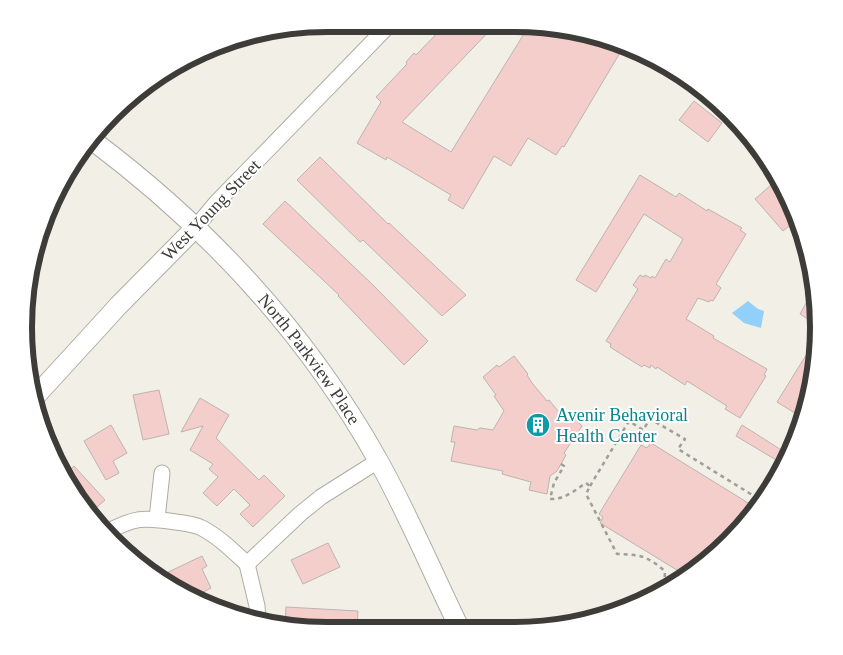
<svg xmlns="http://www.w3.org/2000/svg" width="843" height="655" font-family="'Times New Roman',serif">
<style>
.water{fill:#93cffb}
.building{fill:#f4ceca;stroke:#beb3b2}
.lines{fill:none;stroke-linecap:round;stroke-linejoin:round}
.minor-casing{stroke:#afada4;stroke-width:17}
.tertiary-casing{stroke:#afada4;stroke-width:21}
.path{stroke:#9f9e97;stroke-width:2.5;stroke-dasharray:4 4;stroke-linecap:butt}
.minor{stroke:#fff;stroke-width:15}
.tertiary{stroke:#fff;stroke-width:19}
.labels{text-anchor:middle;dominant-baseline:central;stroke-width:4;stroke-linejoin:round;paint-order:stroke}
.street-label{font-size:18px;fill:#3d3c39;stroke:#fff}
.culture-label{font-size:18px;fill:#0d838f;stroke:#fff;text-anchor:start}
.rim{fill:none;stroke:#3d3c39;stroke-width:6}
</style>
<rect width="100%" height="100%" fill="#f1efe6"/>
<path class="water" d="M748,301L758,309L764,311L761,328L744,323L732,313Z"/>
<g class="building">
<path d="M446,24H496L402,122L451,152L530,24L613,40L624,46L570,137L564,147L562,146L556,155L528,138L511,166L494,156L463,209L448,200L451,195L387,157L386,160L357,143L381,102L376,97L407,64L406,62L414,53L416,55Z"/>
<path d="M694,101L722,123L708,142L679,120Z"/>
<path d="M320,157L388,224L389,223L466,295L442,316L363,240L360,242L297,180Z"/>
<path d="M640,175L676,197L679,193L707,211L708,209L742,228L740,230L746,234L716,284L721,288L713,301L710,300L709,302L698,298L686,319L714,336L713,338L767,369L764,375L766,376L740,418L725,409L727,406L687,381L685,385L657,367L656,369L651,365L650,368L644,365L642,367L610,347L611,344L606,341L638,289L633,285L640,275L644,277L645,275L651,278L652,276L655,278L666,259L670,262L683,239L644,214L596,292L576,280Z"/>
<path d="M779,178L794,222L783,231L755,199Z"/>
<path d="M285,201L374,286L428,341L404,365L338,296L339,295L263,224Z"/>
<path d="M806,303L815,309L814,323L800,314Z"/>
<path d="M813,344L809,406L803,418L777,402Z"/>
<path d="M514,356L528,374L527,375L532,383L547,401L549,400L568,423L574,417L582,426L564,453L566,455L557,471L550,476L547,494L529,490L531,482L502,474L503,471L451,461L455,442H451L454,426L477,430L480,428L493,430L504,411L494,396L496,395L483,377L497,365L499,367Z"/>
<path d="M159,390L169,434L143,440L133,395Z"/>
<path d="M200,398L229,415L216,438L259,480L264,475L285,496L253,527L240,514L250,505L234,489L217,506L203,493L218,477L209,469L213,464L190,450L203,426L181,432Z"/>
<path d="M111,425L127,453L113,461L119,473L106,480L84,441Z"/>
<path d="M742,425L786,453L781,463L736,436Z"/>
<path d="M651,443L758,509L757,512L685,575L600,523L603,517L599,514L641,445L647,448Z"/>
<path d="M74,466L105,500L90,513L63,476Z"/>
<path d="M328,543L340,567L303,584L291,560Z"/>
<path d="M202,556L207,566L202,569L211,588L196,596L166,583L162,575Z"/>
<path d="M286,607L358,611L357,627L285,626Z"/>
</g>
<g class="lines">
<g class="minor-casing">
<g id="minor">
<path d="M196,227L216,203L390,24"/>
<path d="M157,519L162,473"/>
<path d="M105,533C135,517 143,517 176,522C184,523 194,524 202,528C219,537 233,551 247,564"/>
<path d="M247,564L300,514L321,497L378,461"/>
<path d="M247,564L257,606L258,621"/>
</g>
</g>
<g class="tertiary-casing">
<g id="tertiary">
<path id="s1" d="M92,140C208,227 308,335 379,462C409,516 433,574 460,629"/>
<path d="M33,399L119,305L196,227"/>
</g>
</g>
<g class="path">
<path d="M561,464L564,466L554,483L550,499C564,500 575,490 586,483L590,486L586,494L617,554C642,555 645,555 665,571L664,588L668,587"/>
<path d="M590,486L629,421L643,430L650,419L685,439L678,449L762,501"/>
</g>
<use href="#minor" class="minor"/>
<use href="#tertiary" class="tertiary"/>
</g>
<defs>
<g id="building-disc" transform="scale(1.25)"><circle r="9.5" fill="#0f9aa8" stroke="#fff"/><path d="M-4-6H4V6H1V3H-1V6H-4ZM-2.5-4.3h1.7v1.8h-1.7ZM.8-4.3h1.7v1.8H.8ZM-2.5-1h1.7V.8h-1.7ZM.8-1h1.7V.8H.8Z" fill="#fff"/></g>
</defs>
<g fill-rule="evenodd">
<use href="#building-disc" x="538" y="425"/>
</g>
<g class="labels">
<g class="street-label">
<text transform="translate(211 210) rotate(-46)">West Young Street</text>
<text stroke="none"><textPath href="#s1" startOffset="310">North Parkview Place</textPath></text>
</g>
<g class="culture-label">
<text x="556" y="415">Avenir Behavioral<tspan x="556" dy="21">Health Center</tspan></text>
</g>
</g>
<path d="M0 0H843V655H0ZM327 32H515A295 295 0 0 1 810 327V327A295 295 0 0 1 515 622H327A295 295 0 0 1 32 327V327A295 295 0 0 1 327 32Z" fill="#fff" fill-rule="evenodd"/>
<path class="rim" d="M327 32H515A295 295 0 0 1 810 327V327A295 295 0 0 1 515 622H327A295 295 0 0 1 32 327V327A295 295 0 0 1 327 32Z"/>
</svg>
